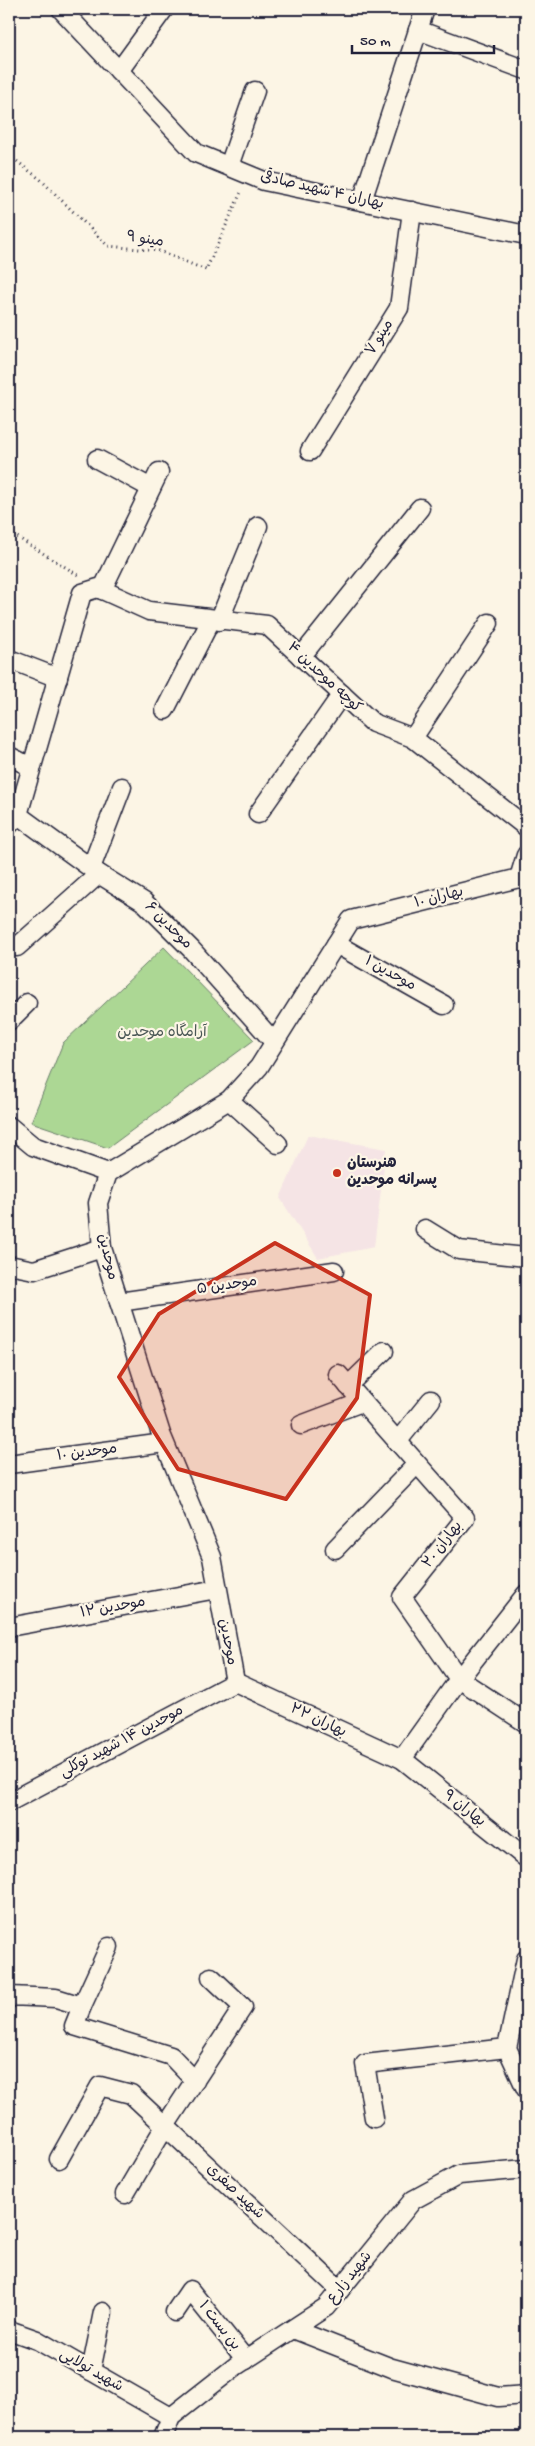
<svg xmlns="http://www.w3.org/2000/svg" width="535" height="2446" font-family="'Gochi Hand','Playpen Sans Arabic',sans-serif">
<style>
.built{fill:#f5e4e5}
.green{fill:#acd794;stroke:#677c68}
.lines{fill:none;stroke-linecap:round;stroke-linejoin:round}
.minor-casing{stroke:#22223b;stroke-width:21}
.path{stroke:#22223b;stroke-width:3;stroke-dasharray:1 4;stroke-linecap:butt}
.minor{stroke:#fcf5e5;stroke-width:18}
.marked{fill:#c8321e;fill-opacity:0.2;stroke:#c8321e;stroke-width:4;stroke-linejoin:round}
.poi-dot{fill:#c8321e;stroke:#fcf5e5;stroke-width:2}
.labels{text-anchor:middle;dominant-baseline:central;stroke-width:4.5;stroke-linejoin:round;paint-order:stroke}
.street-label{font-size:15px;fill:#22223b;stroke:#fcf5e5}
.park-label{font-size:15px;fill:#4b5856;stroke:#fcf5e5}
.poi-label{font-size:15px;font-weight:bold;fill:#22223b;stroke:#fcf5e5;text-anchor:start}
</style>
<rect width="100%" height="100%" fill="#fcf5e5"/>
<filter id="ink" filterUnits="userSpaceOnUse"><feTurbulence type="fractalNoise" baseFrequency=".02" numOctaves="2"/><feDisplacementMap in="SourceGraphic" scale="10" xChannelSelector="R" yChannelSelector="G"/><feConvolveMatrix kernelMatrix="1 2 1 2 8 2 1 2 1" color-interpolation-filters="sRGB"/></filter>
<g filter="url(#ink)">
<path class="built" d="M308,1135L386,1149L374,1247L318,1258L280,1198Z"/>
<path class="green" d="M164,947L254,1040L108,1148L31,1122L63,1043Z"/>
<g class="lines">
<g class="minor-casing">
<g id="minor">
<path d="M61,9L196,153L264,181L526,235"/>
<path d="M418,30L526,70"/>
<path d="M119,71L164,9"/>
<path d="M229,166L255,91"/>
<path d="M362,201L425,9"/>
<path d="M310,451L399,308L412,211"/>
<path d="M97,459L151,488"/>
<path d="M102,590L159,472"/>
<path d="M219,621L258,526"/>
<path d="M301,657L420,508"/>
<path d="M9,659L58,678"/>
<path d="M165,710L211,620"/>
<path d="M413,738L489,623"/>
<path d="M9,756L31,767"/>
<path d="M258,814L342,694"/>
<path d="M18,815L99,874L144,902L191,949L274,1042"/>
<path d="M9,825L18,815L82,593L98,588L149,611L267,625L373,723L413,738L526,827"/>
<path d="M91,868L122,787"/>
<path d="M519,878L526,855"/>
<path d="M336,944L444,1005"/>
<path d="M17,947L99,874"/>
<path d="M9,1021L27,1003"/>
<path d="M229,1100L278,1144"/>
<path d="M9,1126L33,1146L108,1173"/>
<path d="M425,1229L459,1250L526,1257"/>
<path d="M9,1265L34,1270L102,1248"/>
<path d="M119,1302L334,1271"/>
<path d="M338,1374L465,1518L402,1597L459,1679L526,1723"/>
<path d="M348,1386L384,1351"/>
<path d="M301,1425L362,1402"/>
<path d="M397,1442L431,1400"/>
<path d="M9,1464L164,1443"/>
<path d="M335,1549L417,1464"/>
<path d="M9,1627L217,1589"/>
<path d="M235,1682L212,1557L161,1434L102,1248L98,1203L108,1173L229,1100L259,1067L351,920L519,878L526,880"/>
<path d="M235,1682L402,1759L526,1858"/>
<path d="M402,1759L459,1679L526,1594"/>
<path d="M9,1802L235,1682"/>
<path d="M526,1959L507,2048L526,2089"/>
<path d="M9,1999L10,1996L56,1998L82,2006L74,2026L171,2056L195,2081"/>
<path d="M82,2006L109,1947"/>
<path d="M374,2118L365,2064L507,2048"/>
<path d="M59,2159L100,2086L131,2094L340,2290"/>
<path d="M125,2194L165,2126L243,2007L211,1977"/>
<path d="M175,2312L190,2290L246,2360"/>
<path d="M293,2329L392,2368L498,2397L526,2395"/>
<path d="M9,2330L37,2340L171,2417"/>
<path d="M91,2371L103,2312"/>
<path d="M163,2437L171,2417L236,2366L326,2307L413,2200L459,2175L526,2169"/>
</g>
</g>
<g class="path">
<path d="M9,155L41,180L108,246L159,251L206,270L242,190"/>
<path d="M9,532L78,575"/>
</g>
<use href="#minor" class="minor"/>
</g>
</g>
<path class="marked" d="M275,1243L370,1295L357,1398L286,1499L178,1469L119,1377L159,1314Z"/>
<circle class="poi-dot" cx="337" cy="1173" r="5"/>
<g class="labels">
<g class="street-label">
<text transform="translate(322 191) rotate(13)">بهاران ۴ شهید صادقی</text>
<text transform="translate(145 240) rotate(9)">مینو ۹</text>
<text transform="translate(380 338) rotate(-58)">مینو ۷</text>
<text transform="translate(324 678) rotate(43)">کوچه موحدین ۴</text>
<text transform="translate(439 898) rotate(-14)">بهاران ۱۰</text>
<text transform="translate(168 926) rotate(45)">موحدین ۶</text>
<text transform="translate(390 974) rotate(29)">موحدین ۱</text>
<text transform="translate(107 1257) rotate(77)">موحدین</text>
<text transform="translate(227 1286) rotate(-8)">موحدین ۵</text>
<text transform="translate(87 1453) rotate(-7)">موحدین ۱۰</text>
<text transform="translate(443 1545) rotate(-52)">بهاران ۲۰</text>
<text transform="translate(113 1608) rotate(-10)">موحدین ۱۲</text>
<text transform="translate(227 1642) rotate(79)">موحدین</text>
<text transform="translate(318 1721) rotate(25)">بهاران ۲۲</text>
<text transform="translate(122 1742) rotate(-28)">موحدین ۱۴ شهید توکلی</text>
<text transform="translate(464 1809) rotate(38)">بهاران ۹</text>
<text transform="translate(235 2192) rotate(43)">شهید صفری</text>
<text transform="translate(350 2278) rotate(-51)">شهید زارع</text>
<text transform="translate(219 2326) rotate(52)">بن بست ۱</text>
<text transform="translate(91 2371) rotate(30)">شهید تولایی</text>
</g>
<g class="park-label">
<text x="162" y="1033">آرامگاه موحدین</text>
</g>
<g class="poi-label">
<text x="347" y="1164">هنرستان<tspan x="347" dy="17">پسرانه موحدین</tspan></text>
</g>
</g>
<rect width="535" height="2446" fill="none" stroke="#fcf5e5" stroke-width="30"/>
<rect x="15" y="15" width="505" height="2416" fill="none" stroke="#22223b" stroke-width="2" filter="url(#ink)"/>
<path d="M352 45v8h142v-8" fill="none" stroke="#22223b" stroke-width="2.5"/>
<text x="360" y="45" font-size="15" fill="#22223b" stroke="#fcf5e5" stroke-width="4" paint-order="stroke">50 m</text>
</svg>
